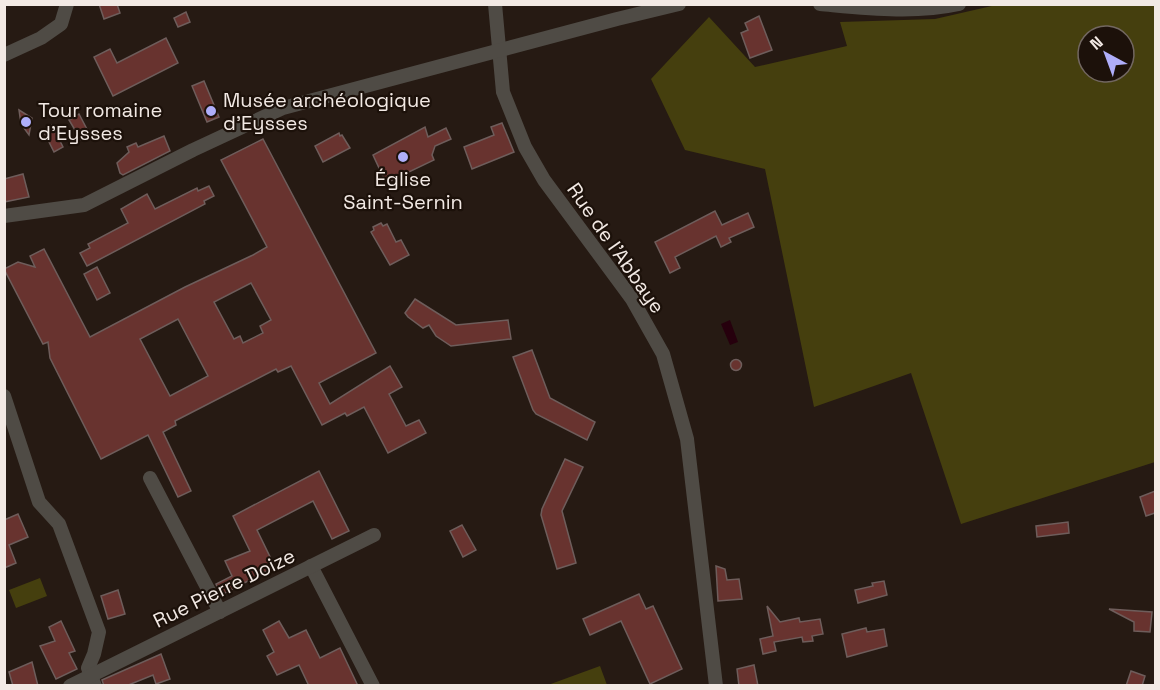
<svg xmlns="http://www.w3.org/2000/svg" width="1160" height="690" font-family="'Space Grotesk',sans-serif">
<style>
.green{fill:#453f0e;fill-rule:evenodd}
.water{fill:#26000d}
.building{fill:#68332f;stroke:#6e5d5b;stroke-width:1.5;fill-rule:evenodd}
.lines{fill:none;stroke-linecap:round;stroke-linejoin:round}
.minor{stroke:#4f4b45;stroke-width:14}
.poi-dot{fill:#afaefa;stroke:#1c110a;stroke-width:2}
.labels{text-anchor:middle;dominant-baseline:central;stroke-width:4.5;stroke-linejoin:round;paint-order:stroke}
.poi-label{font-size:20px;fill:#f2e9e4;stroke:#1c110a;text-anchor:start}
.street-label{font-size:20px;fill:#f2e9e4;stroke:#1c110a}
</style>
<rect width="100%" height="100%" fill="#261a13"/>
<g class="green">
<path d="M996,5H1155V462L961,524L911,373L814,407L765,169L685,150L651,79L709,17L755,67L847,46L840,22L935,19ZM1088,36H1124V72H1088Z"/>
<path d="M40,578L47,596L16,608L9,590Z"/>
<path d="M600,666L607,685H548Z"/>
</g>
<path class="water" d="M730,320L738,342L730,345L721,324Z"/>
<g class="building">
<path d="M99,4H117L120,13L104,19Z"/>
<path d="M186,12L190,22L178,27L174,18Z"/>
<path d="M759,16L772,50L750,58L741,33L748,30L745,23Z"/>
<path d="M166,38L178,63L113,96L94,57L110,49L117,63Z"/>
<path d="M204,81L219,117L207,122L192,86Z"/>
<path d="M19,110L32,118L29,135L21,124Z"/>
<path d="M79,114L90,135L81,140L69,120Z"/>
<path d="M502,123L514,152L472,169L464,147L494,135L491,127Z"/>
<path d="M52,125L63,147L54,152L43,130Z"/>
<path d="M425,127L428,137L446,128L451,139L435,146L432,155L434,160L386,183L373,155Z"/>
<path d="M339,133L340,136L342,135L350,148L323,162L315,146Z"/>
<path d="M164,136L170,151L123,175L120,173L117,163L129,152L127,147L136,143L138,147Z"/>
<path d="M263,139L376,353L319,383L330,404L390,366L402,387L389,394L406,426L419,420L426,433L388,453L364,407L347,416L345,413L322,425L291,366L278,372L276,369L175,421L176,425L163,432L191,491L178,497L148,435L101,459L50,358L48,342L43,344L4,269L18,262L35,267L30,256L44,249L90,337L185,287L253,255L267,247L221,160ZM251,283L271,320L260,326L263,333L243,343L240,336L234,339L214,302ZM178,319L208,376L170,396L140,339Z"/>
<path d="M23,174L29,197L4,202V179Z"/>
<path d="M209,186L214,196L204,201L205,204L87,266L80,253L90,248L88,244L128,223L121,209L147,194L155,209L197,188L198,191Z"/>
<path d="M715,211L722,225L748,213L754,227L729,238L731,242L721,247L716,236L675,257L680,268L670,273L655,242Z"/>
<path d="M381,223L383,226L387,224L396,242L401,240L409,255L390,265L371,232L374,230L373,227Z"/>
<path d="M97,267L110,293L97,300L84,274Z"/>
<path d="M415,299L456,325L508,320L511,339L451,346L436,336L429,325L423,328L408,317L405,313Z"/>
<path d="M532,350L550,398L595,422L587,440L536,414L533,410L513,357Z"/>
<circle cx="736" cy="365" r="5.5"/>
<path d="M565,459L583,467L562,511L576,563L557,569L541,515L542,509Z"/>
<path d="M319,471L349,531L332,539L313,501L257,530L275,567L221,595L216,584L232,576L225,561L250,551L233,516Z"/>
<path d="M1155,491V513L1146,516L1140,497Z"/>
<path d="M18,514L28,537L9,545L16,563L4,568V520Z"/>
<path d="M1068,522L1069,533L1037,537L1036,526Z"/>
<path d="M462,525L476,550L463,557L450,531Z"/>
<path d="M716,566L725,569L727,580L739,579L742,599L718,601Z"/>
<path d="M884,581L887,595L858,603L855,590L873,586L872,583Z"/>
<path d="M118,590L125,614L108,619L101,596Z"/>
<path d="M639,594L646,609L653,606L682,669L650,684L621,621L590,635L583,619Z"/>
<path d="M767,606L780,622L799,618L800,622L820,619L823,634L812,636L813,641L803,642L802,637L774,642L776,651L763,654L760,639L773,636Z"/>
<path d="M1109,609L1152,612L1150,632L1134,631V622Z"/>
<path d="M61,621L75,651L69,653L77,669L56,679L40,646L55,641L49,627Z"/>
<path d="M279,621L289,638L306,630L320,658L340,648L358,686H309L299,665L277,675L267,656L274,652L263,630Z"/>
<path d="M866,628L867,632L884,629L887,646L847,657L842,634Z"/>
<path d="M161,654L170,679L156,684L153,675L126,686H104L102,680Z"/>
<path d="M32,662L38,686H13L9,672Z"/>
<path d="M754,665L758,686H739L737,669Z"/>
<path d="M1131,671L1145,676L1142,686H1126Z"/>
</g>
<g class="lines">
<g class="minor">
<path d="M495,4L503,92L525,147L544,180L632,299L663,354L687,439L716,686"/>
<path d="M820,4C865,8 914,14 959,4"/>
<path d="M4,55L41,38L61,24L67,4"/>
<path d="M4,216L84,205L193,150L283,108L617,19L679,4"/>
<path d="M4,396L39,502L59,524L99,632L94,654L88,668L95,686"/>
<path d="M150,478L220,612"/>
<path d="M311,566L373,686"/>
<path d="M70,686L374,535"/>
</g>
</g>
<g class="poi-dot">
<circle cx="211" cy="111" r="6"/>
<circle cx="26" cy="122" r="6"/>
<circle cx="403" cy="157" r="6"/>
</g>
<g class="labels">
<g class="poi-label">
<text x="223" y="100">Musée archéologique<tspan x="223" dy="23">d'Eysses</tspan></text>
<text x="38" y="110">Tour romaine<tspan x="38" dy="23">d'Eysses</tspan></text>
<text x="403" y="179" text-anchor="middle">Église<tspan x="403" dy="23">Saint-Sernin</tspan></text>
</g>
<g class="street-label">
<text transform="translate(616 248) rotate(55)">Rue de l'Abbaye</text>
<text transform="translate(224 588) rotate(-26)">Rue Pierre Doize</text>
</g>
</g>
<rect width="1160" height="690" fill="none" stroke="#f2e9e4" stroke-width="12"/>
<g transform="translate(1106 54) rotate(319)"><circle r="28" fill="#1c110a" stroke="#726761" stroke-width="1.5"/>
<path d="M0-4.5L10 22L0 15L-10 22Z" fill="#afaefa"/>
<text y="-9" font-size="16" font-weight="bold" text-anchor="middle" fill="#f2e9e4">N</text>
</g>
</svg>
